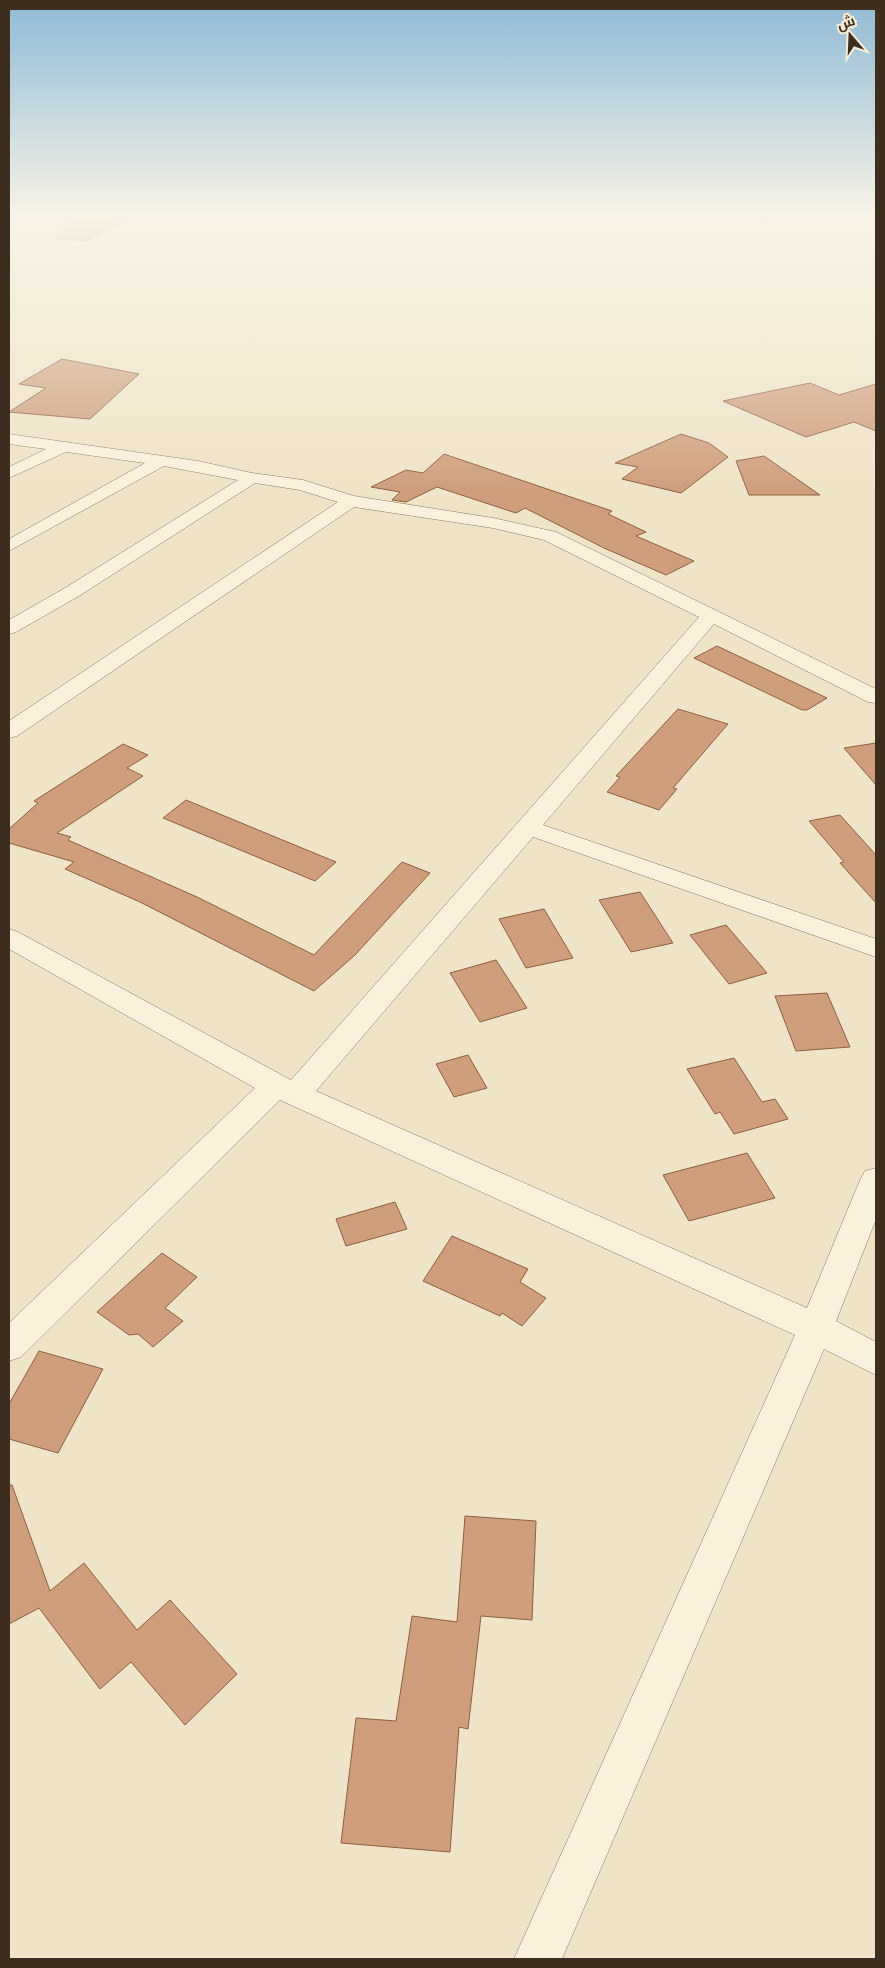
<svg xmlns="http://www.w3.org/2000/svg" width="885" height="1968" font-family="'PT Serif',Cairo,serif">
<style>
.building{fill:#cf9f7d;stroke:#8d5f41}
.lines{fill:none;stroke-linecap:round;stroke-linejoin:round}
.minor-casing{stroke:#8d765c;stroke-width:1}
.minor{fill:#faf1dc;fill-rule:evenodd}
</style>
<rect width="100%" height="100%" fill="#f0e4c8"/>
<g class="building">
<path d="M78,218L127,219L87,241L55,238Z"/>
<path d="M62,359L139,374L90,419L9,412L46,388L19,384Z"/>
<path d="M810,383L839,395L876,384V431L854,422L806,437L723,401Z"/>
<path d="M681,434L709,443L728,457L681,493L622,479L638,467L615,463Z"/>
<path d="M444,454L612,511L608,514L646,532L636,536L694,561L666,575L604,548L525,508L516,513L437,487L406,502L392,500L400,492L371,487L406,470L423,473Z"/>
<path d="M764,456L820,495H749L736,461Z"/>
<path d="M717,646L827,698L807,710H802L694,658Z"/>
<path d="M678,709L728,724L673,788L677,789L659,810L607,792L620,777L616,776Z"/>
<path d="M876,743V785L844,748Z"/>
<path d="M123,744L148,755L127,768L143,776L57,833L71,837L68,840L197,897L314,955L402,862L430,873L355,955L314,991L140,902L65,869L74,862L9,843V829L38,803L34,801Z"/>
<path d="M186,800L263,832L336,862L315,881L163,818Z"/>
<path d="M840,815L876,855V903L840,863L844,862L809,821Z"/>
<path d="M640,892L673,943L631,952L599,900Z"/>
<path d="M544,909L573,958L526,968L499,919Z"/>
<path d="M726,925L767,973L729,984L690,935Z"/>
<path d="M496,960L527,1008L480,1022L450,973Z"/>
<path d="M827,993L850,1047L796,1051L775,996Z"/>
<path d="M468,1055L487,1088L454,1097L436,1064Z"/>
<path d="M734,1058L762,1102L775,1099L788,1119L734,1134L720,1112L715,1114L687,1069Z"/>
<path d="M747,1153L775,1198L689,1221L663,1175Z"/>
<path d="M395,1202L407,1229L346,1246L336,1219Z"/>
<path d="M452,1236L528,1269L520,1282L546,1298L522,1326L502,1313L500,1316L423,1281Z"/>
<path d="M162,1253L197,1277L165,1308L183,1321L153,1347L138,1334L129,1335L97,1312Z"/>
<path d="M39,1351L103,1369L58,1453L9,1439V1404Z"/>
<path d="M9,1485H12L50,1591L84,1563L137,1630L170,1600L237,1674L185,1725L131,1662L100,1689L39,1608L9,1624Z"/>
<path d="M465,1516L536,1521L532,1620L481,1616L468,1729L459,1727L450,1852L341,1843L356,1718L396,1721L412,1616L457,1622Z"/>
</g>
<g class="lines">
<g class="minor-casing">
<path id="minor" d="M9,434L198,461L252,473L303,480L354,496L493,518L556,532L876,689V703L868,702L714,624L543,825L876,939V957L533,837L316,1091L807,1308L860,1180L865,1171L876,1168V1219L836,1321L876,1342V1375L824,1349L562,1959H514L795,1335L280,1100L21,1357L9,1361V1323L255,1088L9,949V929L18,932L291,1080L699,617L544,540L493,528L354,507L17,736L9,738V721L338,502L300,490L255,483L79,596L16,632L9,634V620L65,588L238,480L164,466L9,551V539L145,463L66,452L9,478V467L46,449L9,444Z"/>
</g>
<use href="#minor" class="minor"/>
</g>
<linearGradient id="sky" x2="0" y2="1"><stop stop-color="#8fbad6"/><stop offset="0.44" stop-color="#f8f3e6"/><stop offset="1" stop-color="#f8f3e6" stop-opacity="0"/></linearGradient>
<rect width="885" height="490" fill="url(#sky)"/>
<rect width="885" height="1968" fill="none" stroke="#3d2e20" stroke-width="20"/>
<g transform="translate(850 35) rotate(341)" stroke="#f7eed8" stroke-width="4" paint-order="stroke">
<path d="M0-4L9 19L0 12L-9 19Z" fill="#3d2e20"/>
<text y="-8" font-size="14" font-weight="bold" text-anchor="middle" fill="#3d2e20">ش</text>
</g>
</svg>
